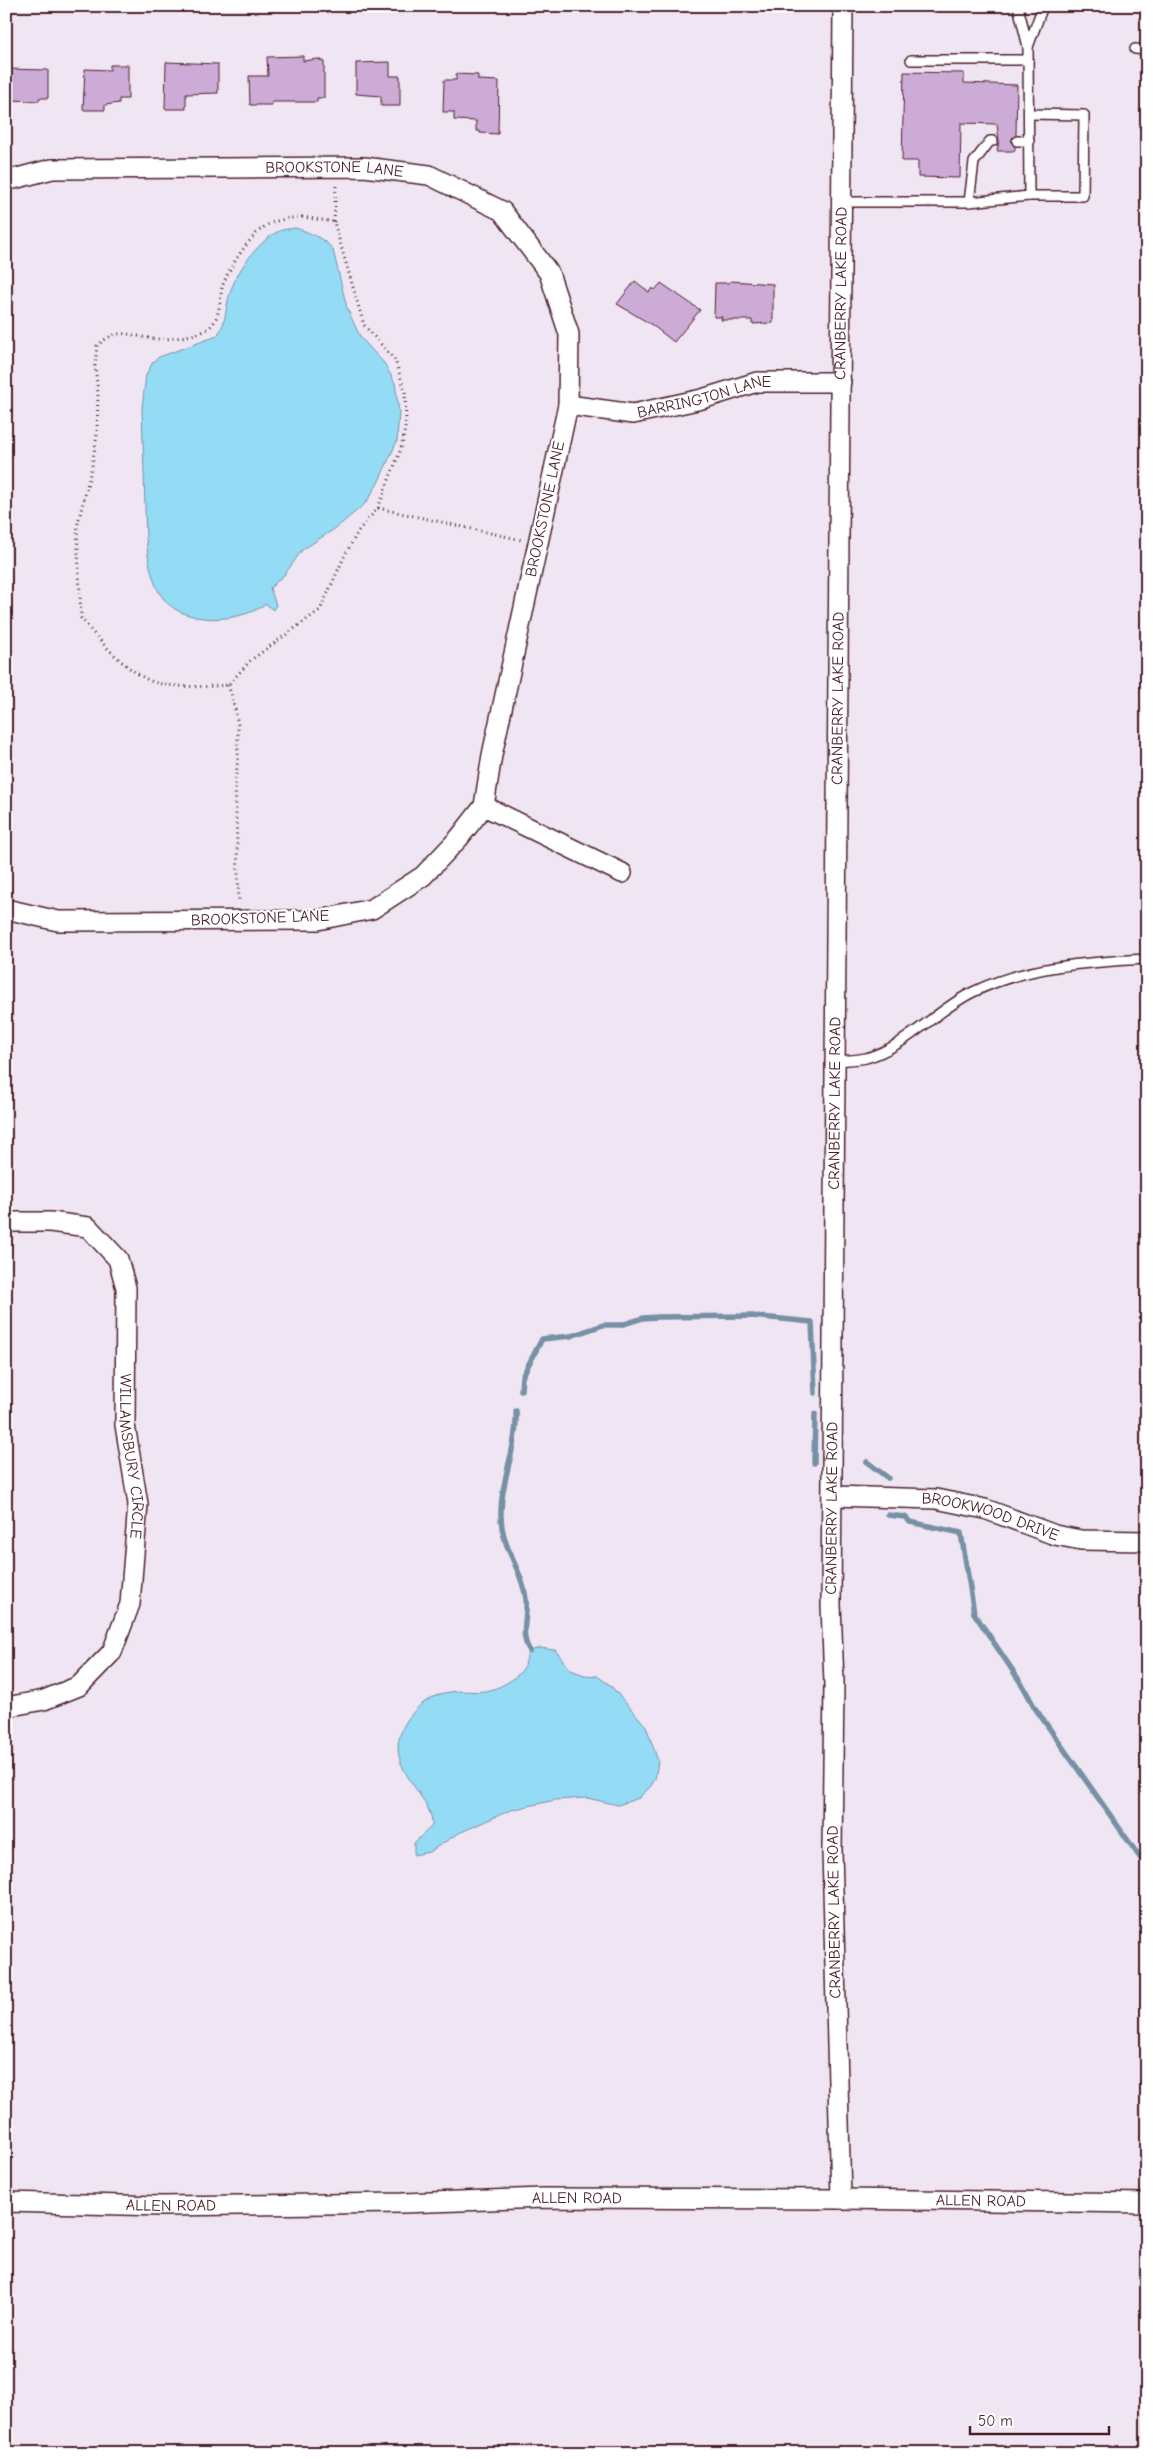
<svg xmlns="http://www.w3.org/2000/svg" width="1153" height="2459" font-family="'Comic Neue',sans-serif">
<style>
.water{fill:#94dcf6;stroke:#7690a5}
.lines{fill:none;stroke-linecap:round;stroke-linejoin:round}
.stream{stroke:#7690a5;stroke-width:5.5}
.building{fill:#ccabd7;stroke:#4a1f2b}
.lane-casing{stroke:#4a1f2b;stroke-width:12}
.street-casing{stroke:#4a1f2b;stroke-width:22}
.path{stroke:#4a1f2b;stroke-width:3;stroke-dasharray:1 4;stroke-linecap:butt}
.lane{stroke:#fff;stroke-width:9}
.street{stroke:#fff;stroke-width:19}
.labels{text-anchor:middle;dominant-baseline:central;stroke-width:4.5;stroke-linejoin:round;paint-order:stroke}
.street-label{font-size:16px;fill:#4a1f2b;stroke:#fff}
</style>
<rect width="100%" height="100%" fill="#f0e6f3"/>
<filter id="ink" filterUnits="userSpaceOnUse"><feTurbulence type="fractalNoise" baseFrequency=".02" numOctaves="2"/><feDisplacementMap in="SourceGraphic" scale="10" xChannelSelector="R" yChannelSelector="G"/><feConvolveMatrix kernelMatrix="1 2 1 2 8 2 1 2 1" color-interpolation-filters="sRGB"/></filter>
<g filter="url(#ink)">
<g class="water">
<path d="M295,228C307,231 326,239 333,250L347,308L356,328L361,338L384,363L395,383L399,412L397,441L378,483L366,503L336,528L302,550L285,574L270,588L276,605L273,610L266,604C240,623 183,626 163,598C155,588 152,574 149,562L146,539L142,408L146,375L153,362L159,357L217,336C227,322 225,308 230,293C236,272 257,243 277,232C282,229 289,229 295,228Z"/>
<path d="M540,1648L555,1650L571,1670L584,1675L597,1676L610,1685L646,1726L658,1761L655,1779L651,1786L639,1798L618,1805L587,1798L555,1800L511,1810L459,1833L429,1852L414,1855V1843L432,1826C434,1801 397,1777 398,1746C400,1720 424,1695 450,1692C470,1689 482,1696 503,1685C511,1681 521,1674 525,1665C527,1659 526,1655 530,1651Z"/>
</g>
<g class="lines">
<g class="stream">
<path d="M521,1390L522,1377L542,1339L571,1336L603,1325H621L643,1318L658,1317L752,1316L812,1322L815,1393"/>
<path d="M516,1411C518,1446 501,1479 501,1512C500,1548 522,1567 526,1599C528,1617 519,1635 530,1651"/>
<path d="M867,1462L888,1478"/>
<path d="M814,1463L815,1414"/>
<path d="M888,1515L905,1517L910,1522L961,1533L974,1613L1023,1686L1035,1708L1141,1859L1147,1860"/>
</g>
</g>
<g class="building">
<path d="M303,56V61L318,59L324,62V98H317V102H272V105H250L249,76H268L267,57Z"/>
<path d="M166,62L218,64V93L186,94V109H165Z"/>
<path d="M390,62V76H400V106H381V96L356,94V63Z"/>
<path d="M110,65H128V99H119V103L105,105V110H83L85,69L110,70Z"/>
<path d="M6,69L48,70V98H39V101L6,100Z"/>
<path d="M904,72L964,73V83L1017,85L1016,135L1011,141L1015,147V151H997L999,141L997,124L961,123L960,178L918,177V161H902Z"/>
<path d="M456,74L478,75V80L499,81L498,134L480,133V131H476V121L454,120V112H443L444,80H456Z"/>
<path d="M635,281L649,292L652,288L655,290L661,283L700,310L674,342L652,325L617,304Z"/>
<path d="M731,281L773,284V323L752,324V320H721L722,317H714L715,283H728Z"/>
</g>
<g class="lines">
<g class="lane-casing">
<g id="lane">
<path d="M1028,47L1043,6"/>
<path d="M1135,49L1147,50"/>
<path d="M911,60H1028"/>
<path d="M1029,114L1084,115L1083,196H1029"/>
<path d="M1017,141H1029"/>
<path d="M841,202H969L1029,196L1028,47L1018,6"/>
<path d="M969,202L974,162L990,141H993"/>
<path d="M836,1061C846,1060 857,1060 866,1058C906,1047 936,1010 973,992C1026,966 1088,962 1147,959"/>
</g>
</g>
<g class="street-casing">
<g id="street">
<path id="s1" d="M6,181L52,169L364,167L429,175L502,211L549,273L569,334L568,405L492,755L484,806L459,838L423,876L372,909L318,920L58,921L6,909"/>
<path id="s2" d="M568,405L633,414L702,399L757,382H841"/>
<path d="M484,806L622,873"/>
<path id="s3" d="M6,1222H50L88,1227L118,1259L126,1288L125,1425L138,1504L130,1604L112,1652L79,1686L44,1700L6,1707"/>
<path id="s4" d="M833,1496L936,1499L985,1509L1055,1535L1081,1540L1147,1541"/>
<path id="s5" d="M841,2199L832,1850L834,1683L831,1605L843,6"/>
<path id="s6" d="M6,2202L161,2206L402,2203L543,2198L841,2199L1147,2203"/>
</g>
</g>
<g class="path">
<path d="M302,217L334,222L364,325L395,360L405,391L406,421L402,446L378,508L359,530L345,555L320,610L251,660L228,685C205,687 180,688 157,683C132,677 97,639 81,618L77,527L92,466L97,435L98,393L95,366L97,346C121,324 131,338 158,339C168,340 198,335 206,330C221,320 219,303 222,288C226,271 252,232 269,224C280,219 291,218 302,217Z"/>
<path d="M334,222L336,185"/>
<path d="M378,508L522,540"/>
<path d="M228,685L233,699L238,725V757L235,785L239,903"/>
</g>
<use href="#lane" class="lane"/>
<use href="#street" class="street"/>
</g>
</g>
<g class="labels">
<g class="street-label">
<text stroke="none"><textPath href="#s1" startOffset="330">BROOKSTONE LANE</textPath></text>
<text stroke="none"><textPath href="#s5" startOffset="1906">CRANBERRY LAKE ROAD</textPath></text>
<text stroke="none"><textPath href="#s2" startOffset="139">BARRINGTON LANE</textPath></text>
<text transform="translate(545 509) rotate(-78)">BROOKSTONE LANE</text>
<text stroke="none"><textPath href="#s5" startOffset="1501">CRANBERRY LAKE ROAD</textPath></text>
<text transform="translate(260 918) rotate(-2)">BROOKSTONE LANE</text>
<text stroke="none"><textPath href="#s5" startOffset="1096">CRANBERRY LAKE ROAD</textPath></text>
<text stroke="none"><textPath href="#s3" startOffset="325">WILLAMSBURY CIRCLE</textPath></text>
<text stroke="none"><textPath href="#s5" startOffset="691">CRANBERRY LAKE ROAD</textPath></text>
<text stroke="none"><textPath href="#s4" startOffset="160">BROOKWOOD DRIVE</textPath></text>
<text transform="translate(834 1912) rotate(-91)">CRANBERRY LAKE ROAD</text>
<text stroke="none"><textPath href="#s6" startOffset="571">ALLEN ROAD</textPath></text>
<text stroke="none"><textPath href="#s6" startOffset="975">ALLEN ROAD</textPath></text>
<text stroke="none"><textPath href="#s6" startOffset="165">ALLEN ROAD</textPath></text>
</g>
</g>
<rect width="1153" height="2459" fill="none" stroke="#fff" stroke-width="25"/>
<rect x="12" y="12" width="1128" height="2434" fill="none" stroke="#4a1f2b" stroke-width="2" filter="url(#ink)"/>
<path d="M970 2426v8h139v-8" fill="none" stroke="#4a1f2b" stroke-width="2.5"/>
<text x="978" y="2426" font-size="15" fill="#4a1f2b" stroke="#ffffff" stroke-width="4" paint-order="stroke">50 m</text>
</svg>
